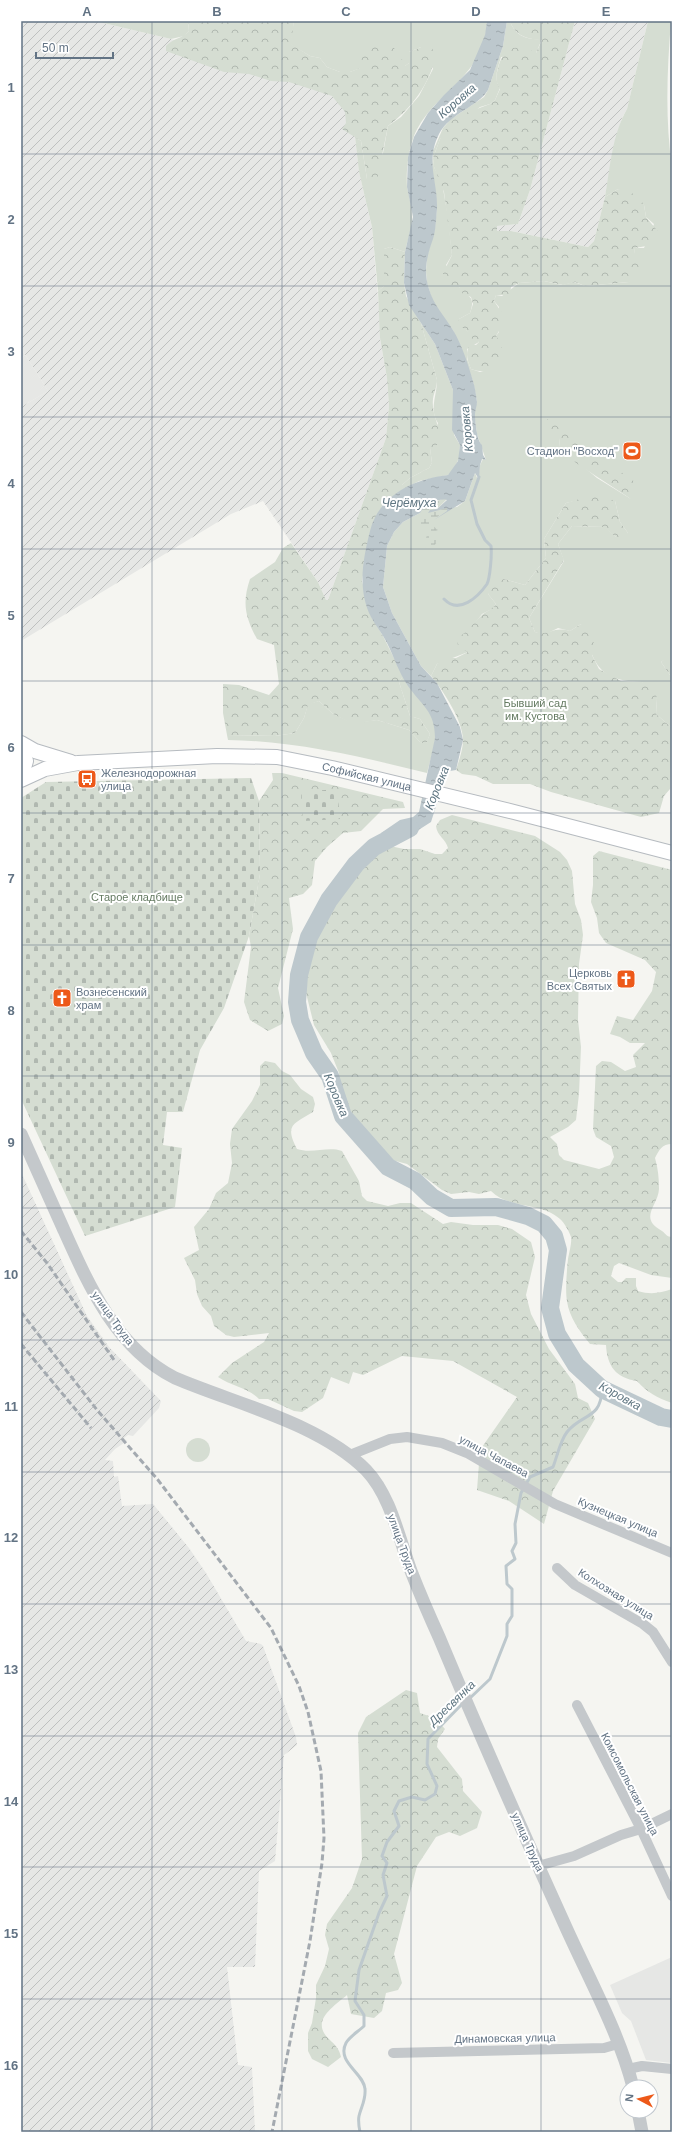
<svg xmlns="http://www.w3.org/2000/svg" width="693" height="2153" font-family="Helvetica,sans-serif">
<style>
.built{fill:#e6e7e5}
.industrial{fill:url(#industrial-furrows)}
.green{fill:#d5ddd2;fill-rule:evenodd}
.forest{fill:url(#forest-crowns)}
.wetland{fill:url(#wetland-marsh)}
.cemetery{fill:url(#cemetery-stones)}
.water{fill:url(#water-ripples)}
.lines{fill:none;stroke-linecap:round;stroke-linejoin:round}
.stream{stroke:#bdc8cd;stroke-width:3}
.river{stroke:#bdc8cd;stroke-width:18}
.secondary-casing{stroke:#b6bbc0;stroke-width:16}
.minor{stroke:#c4c8cb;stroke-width:10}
.tertiary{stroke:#c4c8cb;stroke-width:13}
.secondary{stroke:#fff;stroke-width:14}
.rail{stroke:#a4aab0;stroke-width:3;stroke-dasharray:6 3;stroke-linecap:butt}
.grid{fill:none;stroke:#627384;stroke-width:1;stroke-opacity:0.55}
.labels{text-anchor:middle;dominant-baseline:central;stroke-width:4;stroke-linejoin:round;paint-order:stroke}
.poi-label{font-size:11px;fill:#627384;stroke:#fff;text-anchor:end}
.park-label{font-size:11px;fill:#657b62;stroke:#fff}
.street-label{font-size:11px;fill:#627384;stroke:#fff}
.water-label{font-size:12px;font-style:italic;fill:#5e7581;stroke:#fff}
.neatline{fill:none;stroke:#627384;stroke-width:1.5}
.grid-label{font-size:13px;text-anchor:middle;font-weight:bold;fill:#627384}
</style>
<defs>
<pattern id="industrial-furrows" width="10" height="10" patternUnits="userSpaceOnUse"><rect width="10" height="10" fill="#e6e7e5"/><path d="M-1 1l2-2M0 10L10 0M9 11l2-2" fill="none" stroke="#bec0bf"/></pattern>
<pattern id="forest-crowns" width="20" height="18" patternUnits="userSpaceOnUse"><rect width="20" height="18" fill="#d5ddd2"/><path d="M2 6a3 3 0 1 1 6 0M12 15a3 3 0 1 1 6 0" fill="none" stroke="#b0b8b0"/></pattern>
<pattern id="wetland-marsh" width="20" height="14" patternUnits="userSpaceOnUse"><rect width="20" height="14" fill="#d5ddd2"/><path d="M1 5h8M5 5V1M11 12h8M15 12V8" fill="none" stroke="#b0b8b0"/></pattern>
<pattern id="cemetery-stones" width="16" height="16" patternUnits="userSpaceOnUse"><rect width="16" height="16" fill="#d5ddd2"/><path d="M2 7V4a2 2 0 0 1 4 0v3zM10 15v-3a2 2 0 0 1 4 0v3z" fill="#b0b8b0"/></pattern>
<pattern id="water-ripples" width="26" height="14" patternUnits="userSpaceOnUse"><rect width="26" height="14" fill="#bdc8cd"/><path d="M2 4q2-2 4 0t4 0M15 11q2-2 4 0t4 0" fill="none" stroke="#9da7ac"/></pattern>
</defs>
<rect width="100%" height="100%" fill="#f5f5f1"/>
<g class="built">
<path d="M21,348L48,391L21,407Z"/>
<path d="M672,1957V2063L646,2060L631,2021L622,2013L610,1985Z"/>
</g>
<g class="industrial">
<path d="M24,21H95L171,39L313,80L352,113L359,172L372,227L380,321V338L387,378L389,406L386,438L328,600H326L318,582L263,501L231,514L21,641V407L48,391L21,348V27Z"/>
<path d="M575,21H648L627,109L622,118L614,146L605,197L594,241L588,247L511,231H497V226L518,224L530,190Z"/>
<path d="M21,1172L87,1316L109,1347L161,1401L159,1408L133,1436L128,1435L124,1438L127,1441L115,1449L105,1460L113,1461L114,1477L118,1476L122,1506L153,1504L189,1548L206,1573L246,1641L261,1644L263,1646L296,1737L297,1745L284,1755L275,1861L259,1871L255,1967H227L238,2065L252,2067L255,2132H21Z"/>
</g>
<g class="green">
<path d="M95,21H188L189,31L184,36L171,39Z"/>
<path d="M294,21H487C485,80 430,92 413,139C408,153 406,171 407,187C409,197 412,206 412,217C413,229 407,240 405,252L390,247L384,249V286L378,291L372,227L359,172L355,137L361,141L367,179L383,153L388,126L401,117L419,96L433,69L431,47H421L409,52V63L405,66L361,68L350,72H340L327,67L320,58L310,56L290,44Z"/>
<path d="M507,21H510C515,36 527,40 542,39L536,53L501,57C498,68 493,78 500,88L495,100L490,104L480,107L440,139L433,158L434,167L442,183L448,217L452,255L446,265C450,272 454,281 459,287C468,298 476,295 470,313L459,319L467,331L479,342L467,349V359L471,369L480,372L487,370L496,336L499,332V307L494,301L496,295L502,296L519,283L544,281L562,285L574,282L585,286L629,282L635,248H644L654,224L646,217L644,205L618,189L605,197C610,168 612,135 627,109L648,21H671C667,70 665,119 672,167V672L664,660L661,662L672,678V728L656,714L657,699L642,682C596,681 595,663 581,624L570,631L558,628L544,635L535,632L529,618L564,561L558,544L572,526L605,527L616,537L628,533L620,522L615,501L579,500L566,503L544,539L546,558L525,585L504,579L488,594L496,604L492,609L482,614L467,633L468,652L437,664L431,676L421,666L392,613L383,587L387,546L394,532L403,522L420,513L421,510L457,507L465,501L475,473L478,480L480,465L483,459L486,460L477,434L474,413L477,401L473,381L453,330L434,305L427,283L426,271L427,257L435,228L437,207L432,168L433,151L443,128L451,119L484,97L488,90L503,46ZM559,438L631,499L597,478L560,447Z"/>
<path d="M421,323L435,344L453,390L454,435L460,445L459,458L453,471L448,475L419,481L402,490V485L410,478L429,468L432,463L430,448L438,423C429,409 437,396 437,380Z"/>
<path d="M403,676C410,690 421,700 431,713C442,729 431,756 427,773C362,757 295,741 228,740L227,735L275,736L295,733L304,718L308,704L319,701L333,714L353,723L377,720L409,730L420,742L426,743L430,734L420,719L410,716L399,682Z"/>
<circle cx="198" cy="1450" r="12"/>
</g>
<g class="forest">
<path d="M188,21H294L291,44L310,56L320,58L327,67L340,72H350L360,68L362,55C372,44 386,38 398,52C401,56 403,62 405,66L409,63V52L421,47H431L436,55C429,85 412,108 388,126L377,180L367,179L361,141L342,129L346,123L345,112L332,96L289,82L271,81L249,74L224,72L166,51V46C173,38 182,39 189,31Z"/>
<path d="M510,21H575L530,190L518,224L497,226V231H511L588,247L594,241L605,197L618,189L637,195L644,205L646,217L660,234L652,245L635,248L634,255L641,265L636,277L629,282L585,286L575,282L563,285L544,281L519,283L511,287L510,295H496L494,301L504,316L502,326L496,336C513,358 496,378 471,369C467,360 465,353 470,344L476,345L479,342L469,337L467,331L458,324L459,319L470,313L473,304L471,297L463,294L459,287L452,288L445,283L443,273L452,255L444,192L434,167L433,158L440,139L450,122L466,113L490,104L495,100L500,89C495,81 496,76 498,68C503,47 518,42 536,53L542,40C527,39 515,36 510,21Z"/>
<path d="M390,247L405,252L404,283L406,296L421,323L437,380C437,387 434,392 433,399C431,417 443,426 437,445L430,448L432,463L429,468L410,478L402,485V490L383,504L370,534L362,581L371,616L383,636L403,676L399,682L410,716L420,719L430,734L426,744L420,742L409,730L377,720L353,724L333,714L319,701L308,705L304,718L295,733L275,736L227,735L223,713V684L239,685L269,695L279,684L274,645L257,639C245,617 242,603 250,579L275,562L283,548L291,543L318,582L326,600H328L386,438L389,406L387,378L380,338L378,291L384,286V249Z"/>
<path d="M547,419L635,482L631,499L576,463L560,447L559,438L545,427Z"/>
<path d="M597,494L615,501L620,522L628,533L626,538L616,537L604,527L572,526L558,544L564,560L529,618L535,632C551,636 552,626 570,631L581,624L595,632L592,655L599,669L621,681L642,682L654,686L657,699L656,714L672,728L670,789L664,796L659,813L641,817L551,792L530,784H493L476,776L462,774L456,770C459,760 463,750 463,740C463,721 443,690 431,676L437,664L446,658H456L468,652L458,647L457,638C468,632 472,624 481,616C486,611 492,610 496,604L488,594L493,583L504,579L525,585L546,558L544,539L566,503Z"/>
<path d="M672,653V678L661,662Z"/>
<path d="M272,773H282L403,802L405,808L383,809L361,831L343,833L327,847L315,861L312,885L303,894L289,898L293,929L278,988L284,1016L282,1024L268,1031L250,1020L244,1002L251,947L249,936L260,874L259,801L273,780Z"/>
<path d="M452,815L535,836L560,852L567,860L572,871L575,904L581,920L583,935L579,964L578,1020L581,1047L579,1094L576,1120L568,1127L550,1137L557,1144L559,1155L564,1160L599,1169L610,1165L614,1157L611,1146L596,1137L593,1129L596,1066L602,1061L611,1062L625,1071L636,1067L633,1055L645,1043H630L620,1037L610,1034L617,1016L633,1020L652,991L656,972L645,960L606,943L599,933L597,918L591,902L593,885V856L599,851L672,870V1144C662,1144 659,1150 655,1158C658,1168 659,1178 659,1189C658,1206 638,1218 662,1231C666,1234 667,1237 672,1237V1278L651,1275L619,1263L614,1266L611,1276L618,1282H622L626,1278H636V1286L638,1291C651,1295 660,1293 672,1289V1403C657,1398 647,1392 637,1381C616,1378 607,1366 606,1345L590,1344C580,1332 569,1317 567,1301C565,1291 567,1269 568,1259C569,1253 572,1243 571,1237C570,1233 564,1222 560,1219C540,1201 510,1210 491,1191L479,1194L469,1192L451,1194L442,1190L407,1164L392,1160L355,1118L347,1106L338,1083L339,1073L331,1053L314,1025L305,989L312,948L338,895L369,858L390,846L404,849H420L435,854H442L448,848C446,839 437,836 436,826L440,820Z"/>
<path d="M265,1061L275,1063L282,1071L290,1075L301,1089L313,1097L315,1104L313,1112C294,1124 284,1124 297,1149C312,1154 328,1146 342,1151L359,1181L362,1196L367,1201L388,1206L400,1203H411L443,1224L451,1222L473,1225H498L512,1229L531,1242L535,1257L526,1295L531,1314L549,1349L575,1384L578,1398L588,1403L595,1419L553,1491L544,1524L509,1501L477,1490L480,1450L517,1397L453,1361L402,1356L363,1375L353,1372L349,1384L331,1377L323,1398L302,1412L294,1411L268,1399H259C247,1387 231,1386 218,1377L232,1363L264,1342L269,1333L234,1337L226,1335L214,1326L211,1316L202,1306L197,1294L195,1280L184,1258L199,1250L194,1227L209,1209L216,1193L228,1183L232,1163L230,1144L232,1129L252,1101L260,1085V1066Z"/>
<path d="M406,1690L417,1693L420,1713L435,1718L445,1729L438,1739L437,1747L462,1779L463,1791L482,1812L477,1828L460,1836L449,1832L436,1837L417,1866L394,1954L402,1983L398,1990L386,1993L382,2011L374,2018L351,2014L347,1995C333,2007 310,2021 329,2039C335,2045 339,2048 341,2057L328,2067L312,2059L308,2051V2033L312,2023L316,1998V1985L325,1966L329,1949L325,1935L327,1924L352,1888L362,1859L358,1733L366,1717Z"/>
</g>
<path class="wetland" d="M442,499H447L437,509L431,510L434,511L447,508V511C441,515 434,517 432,525L438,530L434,532L432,537L436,539L439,535L441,537L440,541L435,544L436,547L431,546L427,549L424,544L428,532L423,527L416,525L426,514L420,513C423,504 435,502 442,499Z"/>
<g class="cemetery">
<path d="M251,778L259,801L260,874L249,936L224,1008L200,1050L183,1112H167L163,1145L182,1148L175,1207L85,1236L22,1101L21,798L46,782Z"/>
<path d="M337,789L340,819L303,821L301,792Z"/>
</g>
<path class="water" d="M487,21H507L503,46L488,90C478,107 450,113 439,134C425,162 438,181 437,209C436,218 436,230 433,239C427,256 423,271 429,289C434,306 444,315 453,330C462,345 468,364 473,381C475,387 476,395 477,402C477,406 475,410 475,414C475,421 477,441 482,445L483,455L486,460L482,459L480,465L479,479L475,473L465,501L434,520L447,511V508L428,513L430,510L437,509L447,500C439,498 424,504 420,513L403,522L394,532L387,546L383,587L392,613L421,666L437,683L460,727L463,740L456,770L450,771L446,775L431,822L395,845L381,833L400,820L413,817L419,812L435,738C435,711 422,706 408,686C399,673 394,657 387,643C382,633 376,626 371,617C357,589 363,559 370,531C379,495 414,479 448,475L458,461L460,445L452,430L453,390L435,344L409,305L404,283L405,252L413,217L407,187L408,157L414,137L428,113L444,95L470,70L485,35Z"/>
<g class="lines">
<g class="stream">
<path d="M444,599C459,615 478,597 487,584C490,578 492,555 491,546L485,540L477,524L471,500L479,477"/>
<path d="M469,1699L490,1679L507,1636V1624L512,1616V1589L507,1584L506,1566L515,1559L512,1551L516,1543L515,1524L521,1493L530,1477L553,1467C557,1457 560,1441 567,1432C582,1413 601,1420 602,1389"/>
<path d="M360,2132C359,2127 358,2121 359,2116C361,2107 366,2100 365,2089C364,2073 336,2062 346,2043C349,2037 359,2031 364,2026V2015L355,2001L359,1970L379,1913L387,1896L383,1875L387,1863L382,1856L387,1842L399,1826L394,1811L399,1801L412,1797L425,1800L435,1794L437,1786L427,1764L428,1739L463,1703"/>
</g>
<path class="river" d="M410,828L374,847L356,864L329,900L309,937L299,975L297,1002L300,1020L314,1053L330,1076L343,1116L388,1167L415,1181L432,1197L451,1208L496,1207L528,1216L544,1224L554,1236L558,1250L550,1308L557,1334L576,1365L602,1389L661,1417L672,1419"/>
<g class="secondary-casing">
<g id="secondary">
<path d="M21,743L35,751L71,762"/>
<path d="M21,744L26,761L21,778"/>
<path id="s1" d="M21,780L45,769L78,763L217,756L277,757L332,768L514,812L672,853"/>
</g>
</g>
<g class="minor">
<path d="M350,1455L390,1439L407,1437L442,1443L467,1453L555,1504L672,1553"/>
<path d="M557,1568L575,1585L643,1624L653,1632L672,1662"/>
<path d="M577,1705L641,1829L672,1896"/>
<path d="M538,1866L574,1856L621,1835L641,1829L672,1814"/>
<path d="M393,2053L604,2048L618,2044"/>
<path d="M628,2069L642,2066L672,2069"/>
</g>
<g class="tertiary">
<path d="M21,1134C35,1165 49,1197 63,1228C89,1286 116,1348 175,1378C236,1404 319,1423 366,1470C391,1496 399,1539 411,1571C420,1594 429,1615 439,1637C479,1733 521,1828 564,1923C587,1975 619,2032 633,2087"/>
<path d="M638,2111L642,2132"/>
</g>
<use href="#secondary" class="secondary"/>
<g class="rail">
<path d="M21,1231L47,1263L114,1360"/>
<path d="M21,1312L97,1410L158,1480L271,1628L299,1686L308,1712L321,1771L324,1838L322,1863L310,1941L272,2132"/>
<path d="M21,1344L91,1428"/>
</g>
</g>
<path class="grid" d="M152,21V2132M282,21V2132M411,21V2132M541,21V2132M21,154H672M21,286H672M21,417H672M21,549H672M21,681H672M21,813H672M21,945H672M21,1076H672M21,1208H672M21,1340H672M21,1472H672M21,1604H672M21,1736H672M21,1867H672M21,1999H672"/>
<defs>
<g id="stadium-square" transform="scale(1)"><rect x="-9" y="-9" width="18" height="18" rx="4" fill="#ed5919" stroke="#fff"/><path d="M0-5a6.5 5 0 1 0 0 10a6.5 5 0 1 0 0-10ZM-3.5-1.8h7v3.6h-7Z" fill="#fff"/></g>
<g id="bus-square" transform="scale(1)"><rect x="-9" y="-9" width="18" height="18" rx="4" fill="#ed5919" stroke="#fff"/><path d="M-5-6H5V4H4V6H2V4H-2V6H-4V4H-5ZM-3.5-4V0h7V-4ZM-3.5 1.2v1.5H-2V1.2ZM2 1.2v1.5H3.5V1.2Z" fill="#fff"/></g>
<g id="church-square" transform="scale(1)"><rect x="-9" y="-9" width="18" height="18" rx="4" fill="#ed5919" stroke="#fff"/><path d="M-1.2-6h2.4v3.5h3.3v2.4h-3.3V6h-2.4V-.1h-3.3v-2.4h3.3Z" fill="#fff"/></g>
</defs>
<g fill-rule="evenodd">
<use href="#stadium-square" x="632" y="451"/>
<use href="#bus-square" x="87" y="779"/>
<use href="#church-square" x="626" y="979"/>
<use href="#church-square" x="62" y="998"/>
</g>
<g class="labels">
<g class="poi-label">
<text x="618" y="451">Стадион "Восход"</text>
<text x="101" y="773" text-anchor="start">Железнодорожная<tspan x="101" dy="13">улица</tspan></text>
<text x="612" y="973">Церковь<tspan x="612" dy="13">Всех Святых</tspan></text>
<text x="76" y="992" text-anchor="start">Вознесенский<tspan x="76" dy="13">храм</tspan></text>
</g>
<g class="park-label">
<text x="535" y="703">Бывший сад<tspan x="535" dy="13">им. Кустова</tspan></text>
<text x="137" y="897">Старое кладбище</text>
</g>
<g class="street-label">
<text stroke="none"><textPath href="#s1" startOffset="351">Софийская улица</textPath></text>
<text transform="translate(113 1318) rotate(54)">улица Труда</text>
<text transform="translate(494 1456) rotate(28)">улица Чапаева</text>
<text transform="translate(618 1517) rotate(23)">Кузнецкая улица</text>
<text transform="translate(402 1544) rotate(70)">улица Труда</text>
<text transform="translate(616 1594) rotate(32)">Колхозная улица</text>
<text transform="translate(630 1784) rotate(63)">Комсомольская улица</text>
<text transform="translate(528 1842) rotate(66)">улица Труда</text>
<text transform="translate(505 2038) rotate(-1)">Динамовская улица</text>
</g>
<g class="water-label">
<text transform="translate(457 101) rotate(-41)">Коровка</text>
<text transform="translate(467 429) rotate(-95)">Коровка</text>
<text x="409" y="503">Черёмуха</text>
<text transform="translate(437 788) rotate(-68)">Коровка</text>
<text transform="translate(336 1095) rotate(67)">Коровка</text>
<text transform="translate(620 1396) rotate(29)">Коровка</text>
<text transform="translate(452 1703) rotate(-44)">Дресвянка</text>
</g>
</g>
<rect width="693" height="2153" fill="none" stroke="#ffffff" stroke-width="44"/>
<g transform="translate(639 2099) rotate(277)"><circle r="19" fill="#ffffff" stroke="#c0c7ce"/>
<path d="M0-3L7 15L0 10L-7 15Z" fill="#ed5919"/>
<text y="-6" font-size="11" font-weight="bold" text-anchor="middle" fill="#627384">N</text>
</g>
<path d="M36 52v6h77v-6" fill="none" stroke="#627384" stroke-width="2"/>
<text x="42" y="52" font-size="12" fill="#627384" stroke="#ffffff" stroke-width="3" paint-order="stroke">50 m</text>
<rect x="22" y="22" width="649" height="2109" class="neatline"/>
<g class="grid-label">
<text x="87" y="16">A</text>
<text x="217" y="16">B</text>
<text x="346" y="16">C</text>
<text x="476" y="16">D</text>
<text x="606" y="16">E</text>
<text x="11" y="92">1</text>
<text x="11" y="224">2</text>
<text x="11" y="356">3</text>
<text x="11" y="488">4</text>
<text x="11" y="620">5</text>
<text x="11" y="752">6</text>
<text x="11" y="883">7</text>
<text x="11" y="1015">8</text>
<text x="11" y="1147">9</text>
<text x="11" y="1279">10</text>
<text x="11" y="1411">11</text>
<text x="11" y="1542">12</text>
<text x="11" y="1674">13</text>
<text x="11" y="1806">14</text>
<text x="11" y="1938">15</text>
<text x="11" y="2070">16</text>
</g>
</svg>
